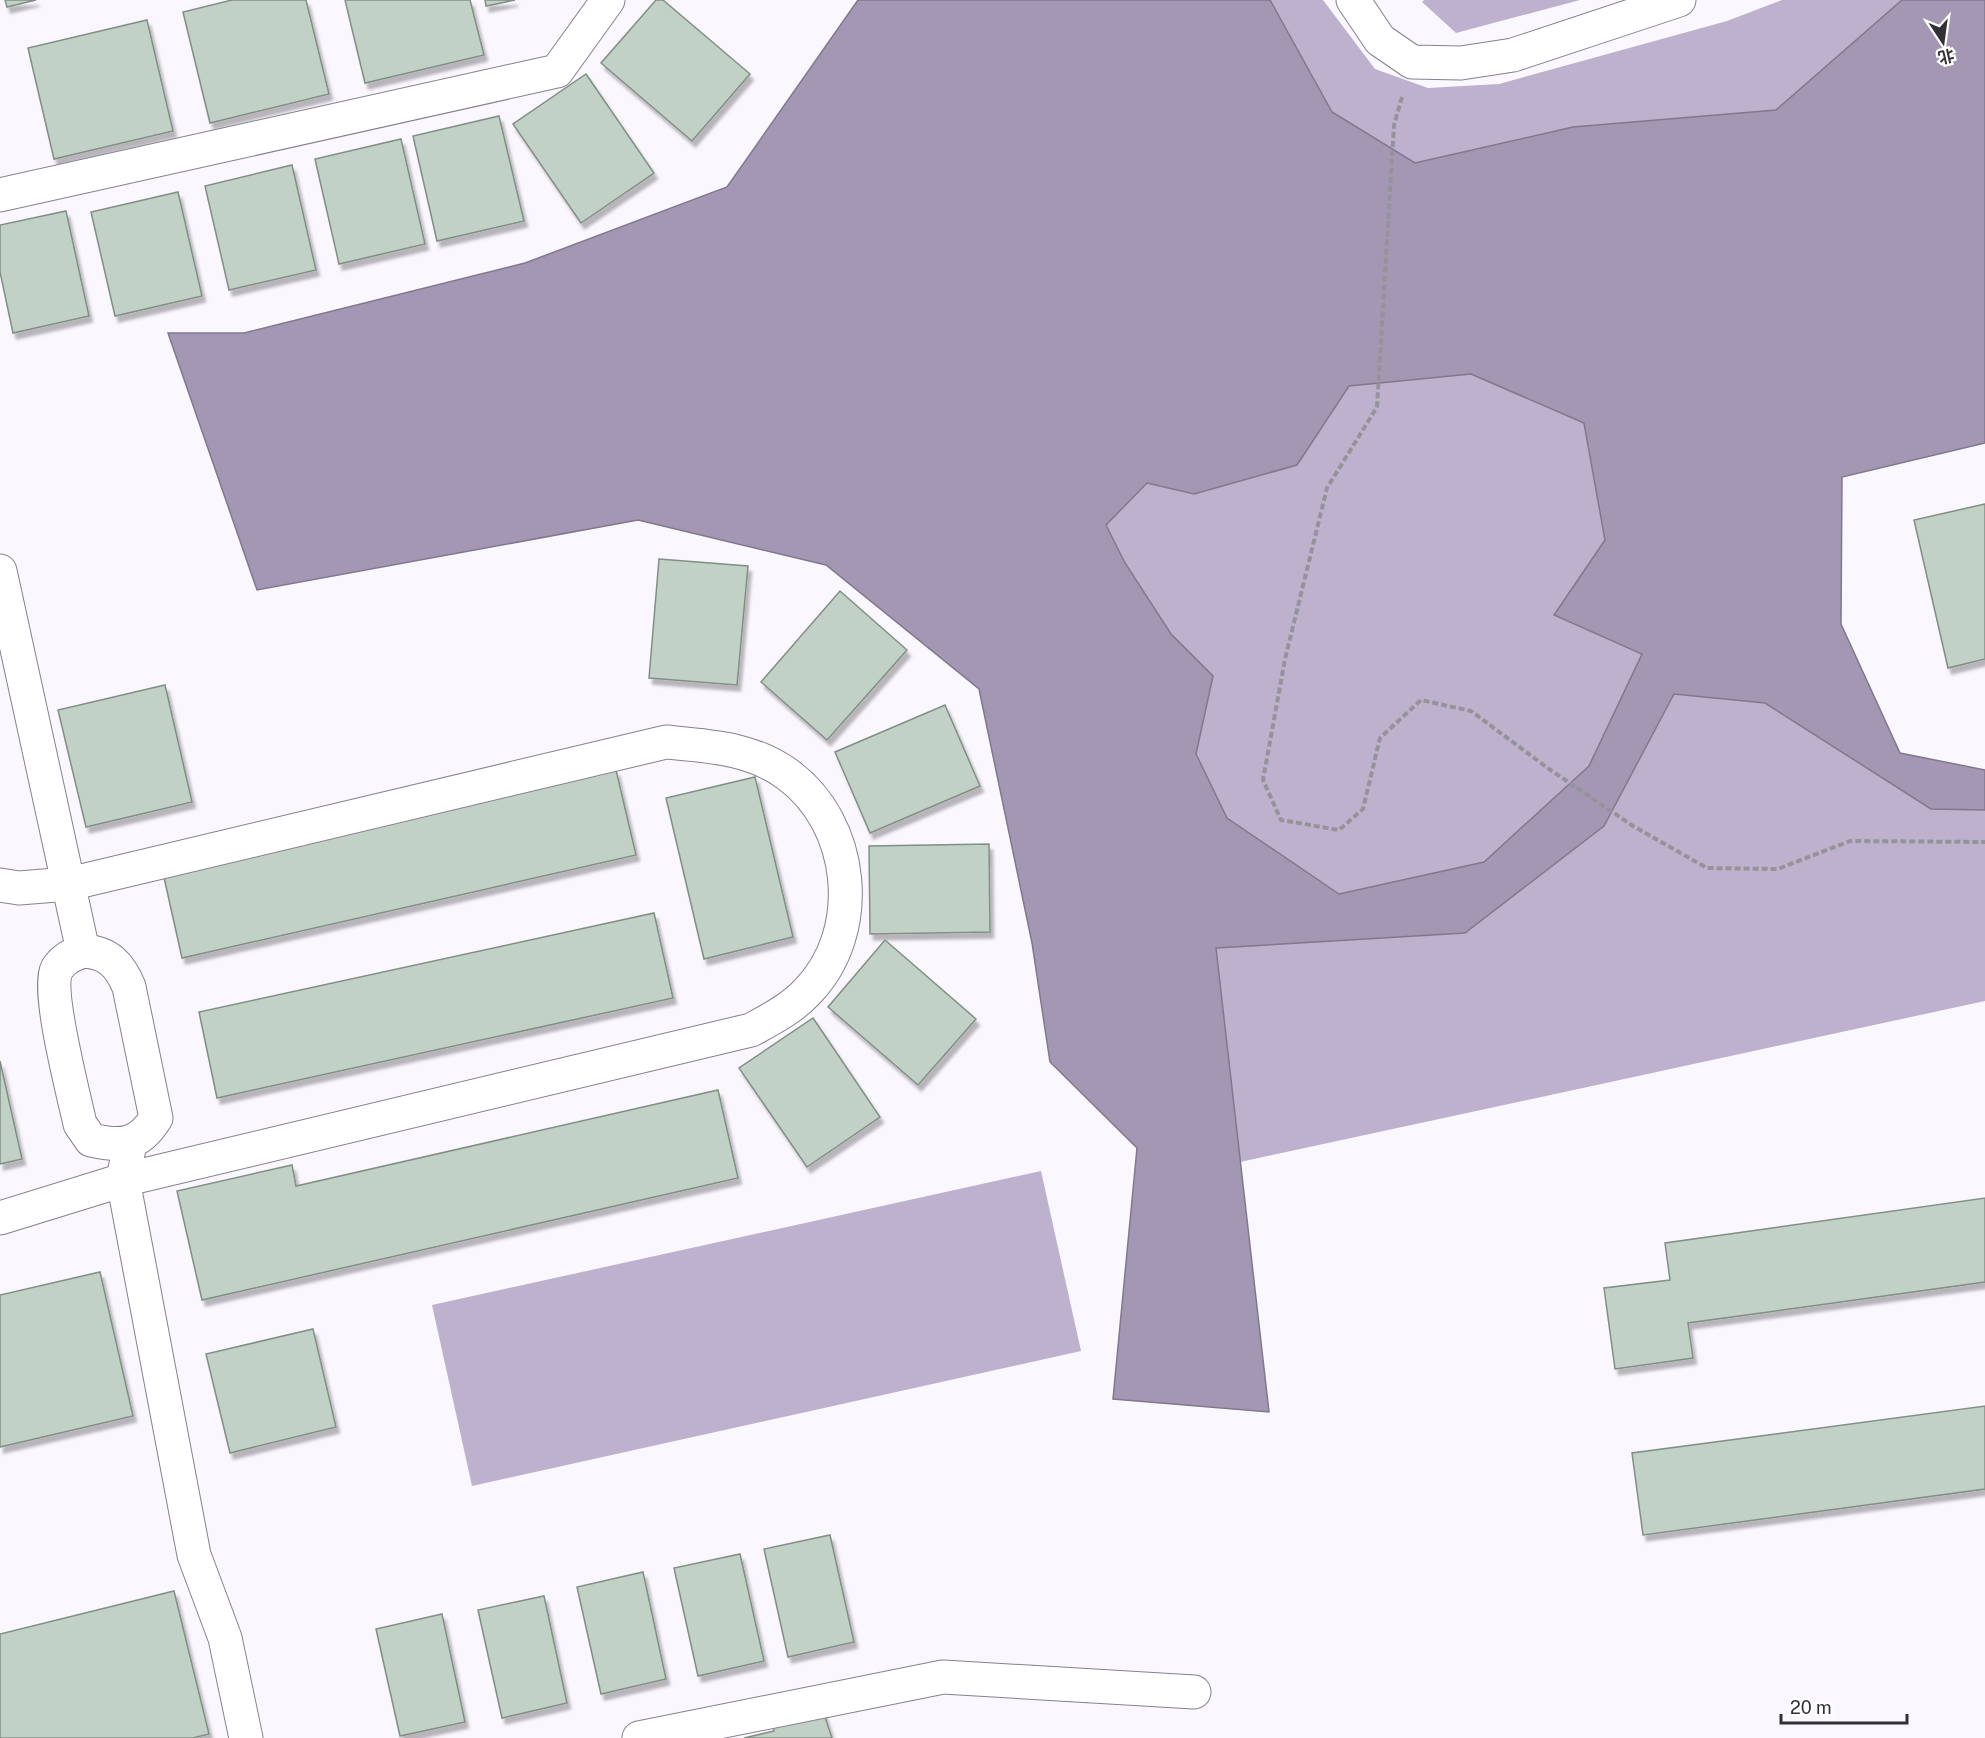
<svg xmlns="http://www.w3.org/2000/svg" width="1985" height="1738" font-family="'Public Sans','Noto Sans SC',sans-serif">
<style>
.forest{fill:#bdb1ce}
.water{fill:#a397b4;stroke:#81788e;stroke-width:1.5;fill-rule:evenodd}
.building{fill:#c2d1c6;stroke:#818f85;stroke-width:1.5;filter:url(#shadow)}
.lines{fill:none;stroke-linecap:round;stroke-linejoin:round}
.minor-casing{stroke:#86808e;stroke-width:35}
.path{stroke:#959399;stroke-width:4;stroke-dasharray:6 3;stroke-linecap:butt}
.minor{stroke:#fff;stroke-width:33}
</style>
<defs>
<filter id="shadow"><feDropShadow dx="3.5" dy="6" stdDeviation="1.5" flood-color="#0004"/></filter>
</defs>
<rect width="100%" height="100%" fill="#faf7fe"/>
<g class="forest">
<path d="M1270,0H1323L1375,69L1428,88L1499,84L1727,21L1782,0H1902L1776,110L1573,127L1415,163L1332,112Z"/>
<path d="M1424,0H1580L1456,33L1422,2Z"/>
<path d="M1471,374L1584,423L1605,540L1554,615L1642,654L1589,766L1484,862L1339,894L1227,819L1196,754L1213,676L1171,634L1125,563L1106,525L1147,483L1194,494L1297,465L1349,386Z"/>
<path d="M1674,694L1765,703L1931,809L1985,810V1001L1240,1162L1216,947L1465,933L1604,826Z"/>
<path d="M1041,1171L1081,1351L472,1486L432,1305Z"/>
</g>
<path class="water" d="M858,0H1270L1332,112L1415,163L1573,127L1776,110L1902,0H1985V443L1842,477L1841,624L1900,753L1985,770V810L1931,809L1765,703L1674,694L1604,826L1465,933L1216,948L1269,1412L1113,1399L1137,1148L1050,1062L1032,943L979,689L826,565L638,520L257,590L168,333H244L525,263L727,187ZM1471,374L1584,423L1605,540L1554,615L1642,654L1589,766L1484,862L1339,894L1227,818L1196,754L1213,676L1171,634L1125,563L1106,525L1147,483L1194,494L1297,465L1349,386Z"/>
<g class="building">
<path d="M5,0H36L7,7Z"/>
<path d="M232,0H306L329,94L210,123L183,12Z"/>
<path d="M345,0H470L484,55L365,83Z"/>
<path d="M485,0H515L486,6Z"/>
<path d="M656,0H663L750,74L692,141L601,63Z"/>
<path d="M147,20L173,131L54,159L28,48Z"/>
<path d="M586,74L654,173L581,223L513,124Z"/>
<path d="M499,116L524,221L437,241L413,136Z"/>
<path d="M401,139L425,244L339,264L315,159Z"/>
<path d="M292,165L316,270L229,290L205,186Z"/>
<path d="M178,192L202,296L115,316L91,212Z"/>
<path d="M66,211L89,316L13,333L0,272V225Z"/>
<path d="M1985,504V659L1948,668L1914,520Z"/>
<path d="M659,559L748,566L737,685L649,678Z"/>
<path d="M840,591L907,650L827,740L761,682Z"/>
<path d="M165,685L192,802L86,827L58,710Z"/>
<path d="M945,705L980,786L870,833L835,752Z"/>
<path d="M616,770L636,855L182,958L163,873Z"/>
<path d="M755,777L793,937L704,959L666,798Z"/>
<path d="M989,844L990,932L870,934L869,846Z"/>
<path d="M654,913L673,998L217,1098L199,1012Z"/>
<path d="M885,940L976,1019L918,1085L828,1007Z"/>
<path d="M813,1018L880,1117L807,1167L739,1068Z"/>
<path d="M0,1061L22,1159L0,1164Z"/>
<path d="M718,1090L738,1178L202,1300L177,1191L292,1165L296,1186Z"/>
<path d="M1985,1198V1282L1688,1323L1693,1358L1615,1369L1604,1288L1670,1280L1665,1243Z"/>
<path d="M100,1272L133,1416L0,1447V1295Z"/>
<path d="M313,1329L336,1427L230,1453L206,1354Z"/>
<path d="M1985,1406V1489L1643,1535L1632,1453Z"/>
<path d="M830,1535L854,1642L788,1657L764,1549Z"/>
<path d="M740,1554L764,1661L698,1676L674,1568Z"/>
<path d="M643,1572L666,1679L601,1694L577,1587Z"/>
<path d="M174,1591L209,1734L193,1738H0V1634Z"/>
<path d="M544,1596L567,1703L502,1718L478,1610Z"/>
<path d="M442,1614L465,1722L400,1736L376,1629Z"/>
<path d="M820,1702L832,1738H744L774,1731L771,1721Z"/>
</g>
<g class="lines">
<g class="minor-casing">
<g id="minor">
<path d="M1353,0L1380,40L1412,62L1461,63L1513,55L1679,0"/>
<path d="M0,195L557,71L608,0"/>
<path d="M0,571L83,951"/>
<path d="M0,885L19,888L69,884L666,742C709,746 751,748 787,774C855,823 866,932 807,992C791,1009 771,1019 751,1030L123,1180L0,1218"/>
<path d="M83,951C108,952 120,965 129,987L156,1118C139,1146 121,1147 91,1140L80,1124C74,1096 46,990 57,969C63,959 72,955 83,951Z"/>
<path d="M130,1143L123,1180L194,1555L225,1638L246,1738"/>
<path d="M639,1738L943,1677L1194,1692"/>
</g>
</g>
<path class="path" d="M1402,97L1394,125L1377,407L1327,488L1285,659L1263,780L1281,820L1339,830L1363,809L1380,738L1421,700L1471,711L1549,769L1633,826L1707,868L1778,869L1850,841L1985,842"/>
<use href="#minor" class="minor"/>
</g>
<g transform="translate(1943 42) rotate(167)" stroke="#ffffff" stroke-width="4.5" paint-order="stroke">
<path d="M0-4.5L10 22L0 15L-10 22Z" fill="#323036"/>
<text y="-9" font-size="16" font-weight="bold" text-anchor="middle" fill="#323036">北</text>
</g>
<path d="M1781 1714v9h126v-9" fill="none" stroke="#323036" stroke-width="3"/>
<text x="1790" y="1714" font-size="18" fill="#323036" stroke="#ffffff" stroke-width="4.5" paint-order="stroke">20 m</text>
</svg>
